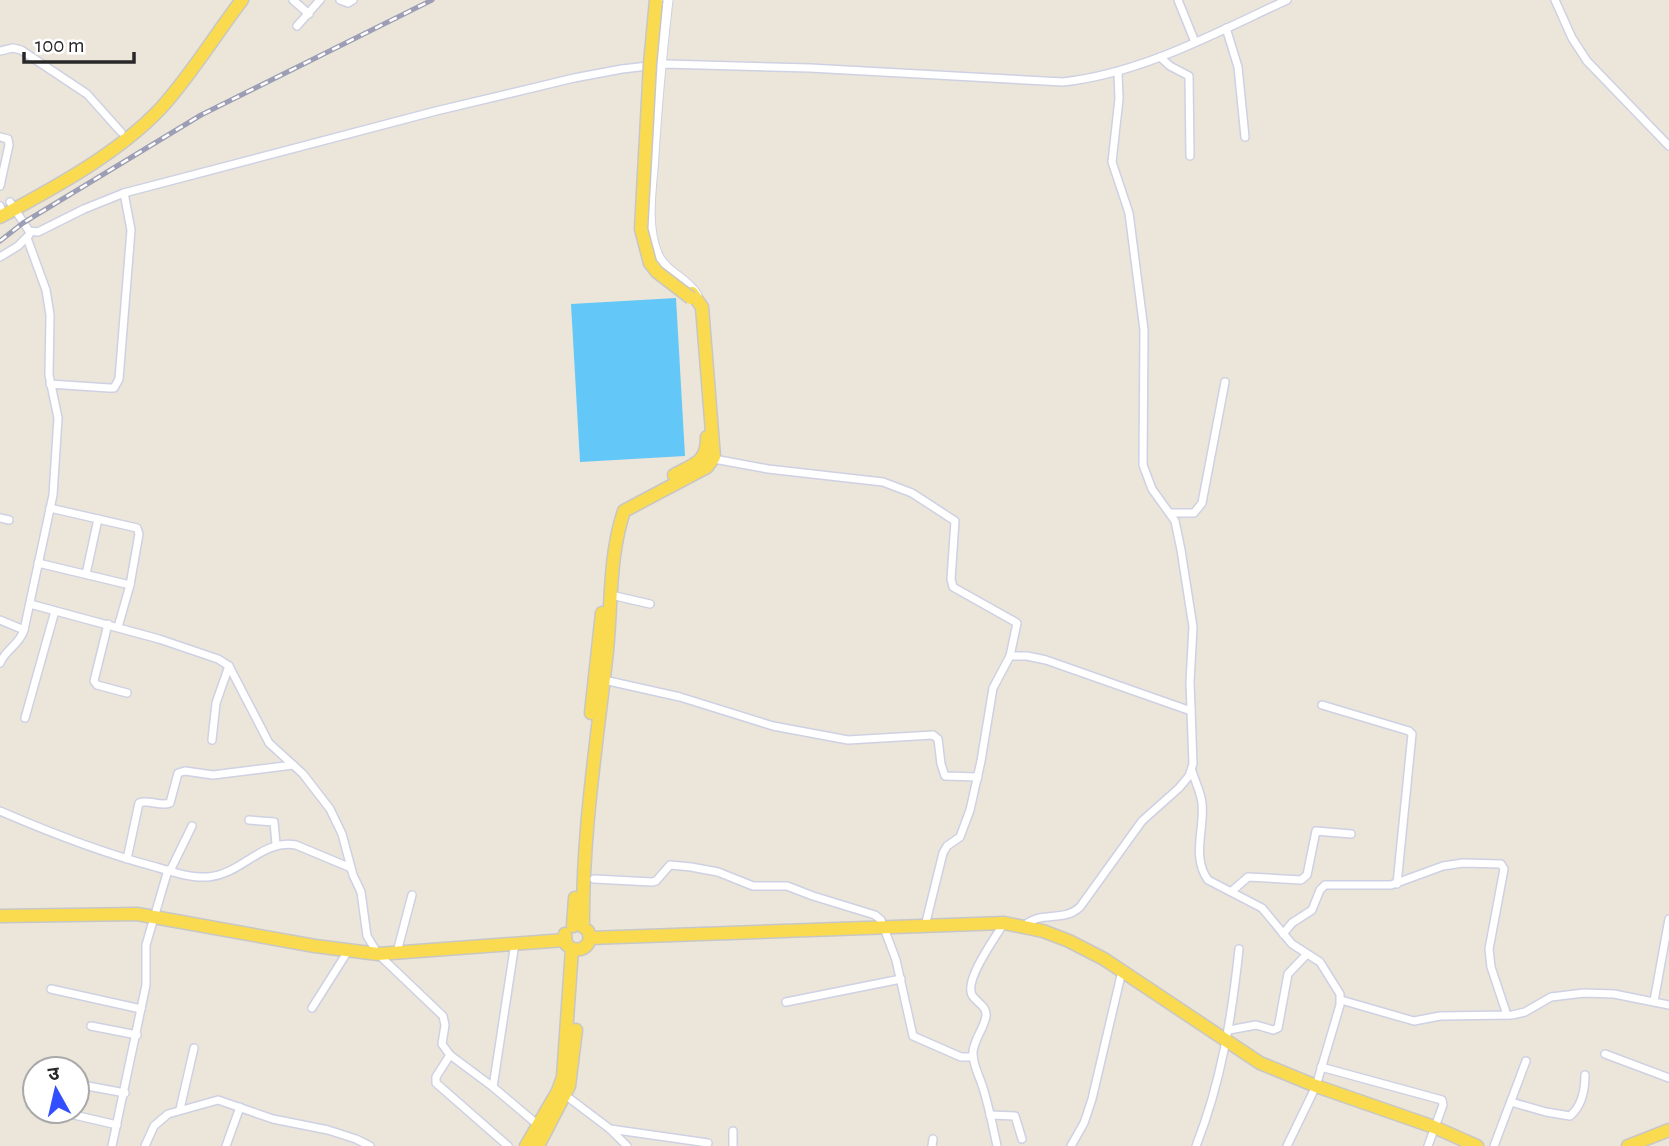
<svg xmlns="http://www.w3.org/2000/svg" width="1669" height="1146" font-family="'Alegreya Sans','Noto Sans Devanagari',sans-serif">
<style>
.water{fill:#63c8f7}
.lines{fill:none;stroke-linecap:round;stroke-linejoin:round}
.minor-casing{stroke:#ced1e3;stroke-width:10}
.tertiary-casing{stroke:#ced1e3;stroke-width:11}
.primary-casing{stroke:#c7c7c7;stroke-width:15}
.minor{stroke:#fff;stroke-width:7}
.tertiary{stroke:#fff;stroke-width:9}
.primary{stroke:#fadb4f;stroke-width:12}
.rail-casing{stroke:#9b9eb4;stroke-width:5}
.rail{stroke:#fff;stroke-width:2.5;stroke-dasharray:8;stroke-linecap:butt}
.primary-bridge-casing{stroke:#c7c7c7;stroke-width:15;stroke-linecap:butt}
.primary-bridge{stroke:#fadb4f;stroke-width:12}
</style>
<rect width="100%" height="100%" fill="#ece5d9"/>
<path class="water" d="M676,298L685,456L580,462L571,304Z"/>
<g class="lines">
<g class="minor-casing">
<g id="minor">
<path d="M293,0L309,14"/>
<path d="M340,0L348,3L353,0"/>
<path d="M1178,0L1195,42"/>
<path d="M1555,0L1572,38L1587,61L1669,146"/>
<path d="M297,26L320,0"/>
<path d="M1226,28L1238,67L1245,137"/>
<path d="M0,51L13,48L21,50L87,94L121,132"/>
<path d="M1160,57L1170,66L1189,76L1190,156"/>
<path d="M0,137L8,139L9,145L0,186"/>
<path d="M10,202L29,231L38,232L84,209L124,193L436,111L574,78L622,69L665,64L810,68L1063,82C1143,73 1215,33 1287,0"/>
<path d="M0,206L1,208"/>
<path d="M0,257L18,246L29,235"/>
<path d="M50,384L109,388H114L119,379L131,230L124,193"/>
<path d="M714,459L768,469L883,482L912,493L955,521L951,579L953,587L1017,623L1010,656L993,688L981,761L970,810L960,837L947,846L943,853L925,926"/>
<path d="M50,508L137,528L139,534L130,585L118,627"/>
<path d="M1171,513H1194L1202,503L1225,382"/>
<path d="M0,518L9,520"/>
<path d="M38,563L130,585"/>
<path d="M86,574L98,519"/>
<path d="M611,595L650,604"/>
<path d="M30,604L159,639L218,659L229,666L269,743L303,774L330,809L342,834L353,875L361,892L367,936L378,954L443,1016L445,1025L442,1044L450,1055L493,1087L538,1125"/>
<path d="M0,620L24,630"/>
<path d="M108,624L94,681L97,685L127,693"/>
<path d="M1010,656H1027L1046,660L1191,711"/>
<path d="M0,663C6,649 20,644 24,630L53,495L58,418L49,375L50,315L46,290L27,238"/>
<path d="M604,680L680,697L773,726L848,740L933,735L938,739L941,764L945,776L978,777"/>
<path d="M1322,705L1409,731L1412,734L1397,884"/>
<path d="M25,718L55,611"/>
<path d="M212,740L216,703L229,666"/>
<path d="M1192,771C1195,781 1201,793 1202,803C1205,829 1191,856 1208,880L1262,908L1292,944L1320,962L1340,994V1005L1316,1086L1287,1146"/>
<path d="M0,811C51,833 102,853 156,867C172,872 191,878 208,877C242,874 262,839 296,845L351,868"/>
<path d="M249,820L274,822L276,844"/>
<path d="M127,859L139,803C149,799 160,807 170,803L178,773L185,771L213,775L293,765"/>
<path d="M170,871L192,826"/>
<path d="M594,879L652,882L656,881L670,865L691,867L718,872L753,886H787L813,896L875,915L881,920L896,960L913,1036L961,1057H973"/>
<path d="M1232,891L1248,877L1301,880L1307,875L1316,831L1351,834"/>
<path d="M1024,926C1040,910 1063,923 1080,907L1142,821L1179,788L1189,776L1193,764L1190,682L1193,627L1181,550L1175,521L1152,489L1143,465L1144,330L1129,213L1112,162L1119,99L1118,73"/>
<path d="M1283,934L1292,923L1312,910L1320,890L1325,885H1391L1443,866L1463,863L1501,864L1504,869L1489,949L1491,967L1507,1015"/>
<path d="M397,952L412,895"/>
<path d="M51,989L141,1009"/>
<path d="M1341,1000L1414,1021L1440,1016L1512,1015L1525,1012L1551,997L1584,993L1614,994L1669,1005"/>
<path d="M1654,1001L1669,919"/>
<path d="M786,1002L901,979"/>
<path d="M312,1008L348,951"/>
<path d="M91,1026L137,1035"/>
<path d="M1229,1030L1256,1025L1273,1030L1278,1028L1288,974L1307,954"/>
<path d="M1605,1054L1669,1078"/>
<path d="M450,1055L436,1077V1083L508,1146"/>
<path d="M1321,1067L1442,1100L1443,1105L1428,1146"/>
<path d="M33,1076H35"/>
<path d="M77,1084L125,1093"/>
<path d="M493,1087L515,943"/>
<path d="M565,1095L610,1129L627,1146"/>
<path d="M1511,1102L1546,1112L1570,1116C1582,1106 1585,1091 1585,1075"/>
<path d="M30,1105L35,1106"/>
<path d="M180,1109L194,1048"/>
<path d="M57,1111L117,1125"/>
<path d="M990,1115L1015,1116L1022,1139"/>
<path d="M610,1129L708,1143"/>
<path d="M733,1131V1146"/>
<path d="M112,1146L146,985V945L168,870"/>
<path d="M145,1146L154,1126L168,1114L218,1100L273,1119L328,1130L356,1139L370,1146"/>
<path d="M226,1146L240,1107"/>
<path d="M932,1146L933,1139"/>
<path d="M997,1146C993,1127 989,1107 983,1088C980,1077 972,1064 973,1052C974,1039 984,1029 986,1016C987,1006 977,1003 972,995C964,980 995,938 1004,923"/>
<path d="M1071,1146L1084,1123L1092,1099L1122,971"/>
<path d="M1196,1146C1221,1083 1232,1016 1239,949"/>
<path d="M1494,1146L1526,1061"/>
</g>
</g>
<g class="tertiary-casing">
<path id="tertiary" d="M668,0C662,52 657,104 654,156C652,187 645,224 657,253C664,272 687,278 697,295"/>
</g>
<g class="primary-casing">
<g id="primary">
<path d="M0,217C54,188 119,153 161,108C191,75 215,35 242,0"/>
<path d="M674,475C694,464 707,463 707,437"/>
<path d="M591,713L602,613"/>
<path d="M0,916L137,914L315,946L378,954L565,940"/>
<path d="M573,926L575,898"/>
<path d="M583,927C582,837 596,748 606,660C612,611 608,558 624,511L707,467L714,457L702,307L692,293"/>
<path d="M590,938L1004,923L1043,931L1069,941L1104,959L1260,1063L1316,1086L1434,1127L1477,1146"/>
<path d="M572,949C582,951 588,947 590,938L588,931"/>
<path d="M526,1146L558,1091L563,1077L572,949L566,944L565,934"/>
<path d="M538,1146L569,1086L576,1030"/>
<path d="M1628,1146L1669,1130"/>
</g>
</g>
<use href="#minor" class="minor"/>
<use href="#tertiary" class="tertiary"/>
<use href="#primary" class="primary"/>
<g class="rail-casing">
<path id="rail" d="M0,241L23,223L201,115L432,0"/>
</g>
<use href="#rail" class="rail"/>
<g class="primary-bridge-casing">
<path id="primary-bridge" d="M656,0L650,64L641,229L650,263L657,272L691,298"/>
</g>
<use href="#primary-bridge" class="primary-bridge"/>
</g>
<g transform="translate(56 1090) rotate(352)"><circle r="33" fill="#ffffff" stroke="#a9a9a9" stroke-width="2"/>
<path d="M0-5L12 26L0 18L-12 26Z" fill="#334eff"/>
<text y="-10" font-size="19" font-weight="bold" text-anchor="middle" fill="#282828">उ</text>
</g>
<path d="M24 52v10h110v-10" fill="none" stroke="#282828" stroke-width="3.5"/>
<text x="35" y="52" font-size="21" fill="#282828" stroke="#ffffff" stroke-width="5" paint-order="stroke">100 m</text>
</svg>
